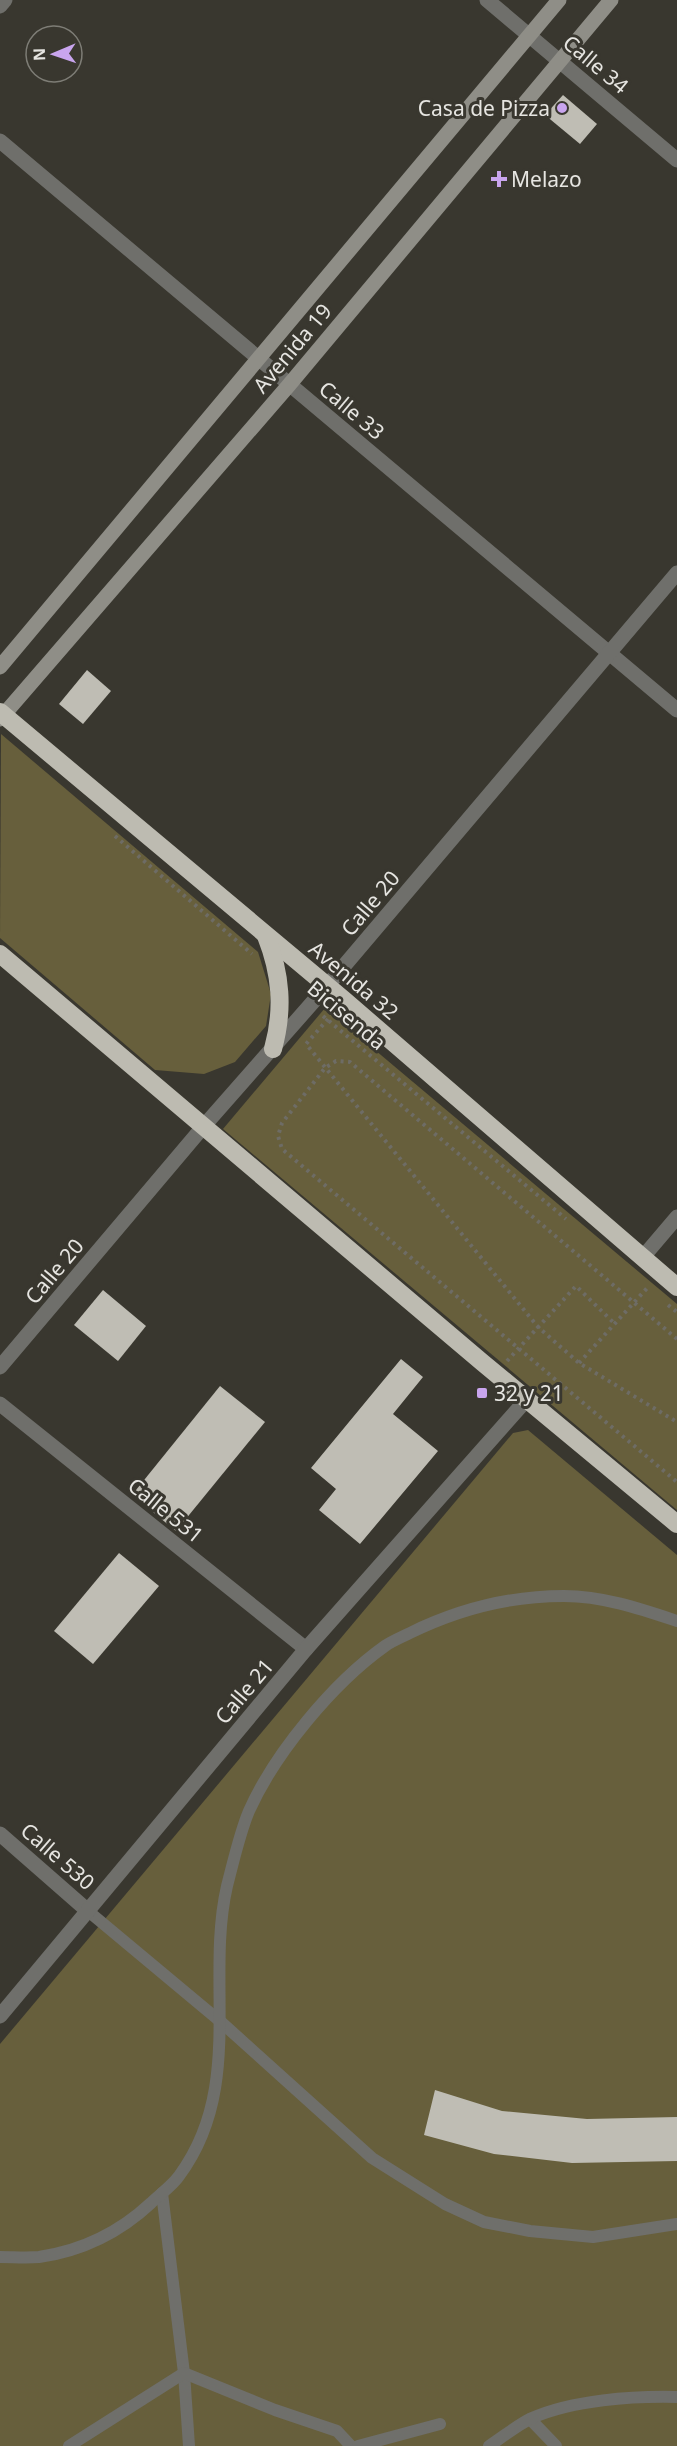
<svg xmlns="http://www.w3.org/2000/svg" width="677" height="2446" font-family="'Noto Sans',sans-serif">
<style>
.green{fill:#675f3c}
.building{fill:#bfbdb4}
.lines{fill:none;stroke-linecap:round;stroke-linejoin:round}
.path{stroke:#6e6c65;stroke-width:4;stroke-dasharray:3 4.5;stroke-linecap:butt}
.lane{stroke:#6f6f6b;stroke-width:12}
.street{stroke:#6f6f6b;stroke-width:15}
.secondary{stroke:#8f8e87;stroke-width:15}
.highway{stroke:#bdbbb1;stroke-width:18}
.poi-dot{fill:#c9a5ee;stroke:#39372f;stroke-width:2}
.labels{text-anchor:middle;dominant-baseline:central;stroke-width:6;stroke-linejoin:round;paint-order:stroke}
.street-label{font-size:21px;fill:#e6e5e1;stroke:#39372f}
.poi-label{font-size:21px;fill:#e6e5e1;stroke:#39372f;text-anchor:start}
</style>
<rect width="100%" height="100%" fill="#39372f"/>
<g class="green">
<path d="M1,734L258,952L271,994L266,1026L235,1062L204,1074L155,1070L0,938Z"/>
<path d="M325,1008L677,1304V1510L223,1129Z"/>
<path d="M528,1430L677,1555V2446H0V2044L513,1433Z"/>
</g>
<g class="building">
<path d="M563,95L597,124L580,144L545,115Z"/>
<path d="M87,670L111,691L83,724L59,704Z"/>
<path d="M103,1290L146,1326L118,1361L74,1325Z"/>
<path d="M401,1359L423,1377L393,1414L438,1451L360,1544L319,1510L336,1489L311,1468Z"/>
<path d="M220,1386L265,1422L176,1531L132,1495Z"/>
<path d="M119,1553L159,1586L93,1664L54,1631Z"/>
<path d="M435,2090L502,2111L587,2119L677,2117V2161L572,2163L494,2154L424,2135Z"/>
</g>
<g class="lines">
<g class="path">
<path d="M115,836L252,954"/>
<path d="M323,1016L566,1219"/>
<path d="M328,1019L306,1044L538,1327L579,1363L677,1422"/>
<path d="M668,1305L677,1312"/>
<path d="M677,1339L350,1062L336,1061L325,1068L282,1123L278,1136L282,1149L677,1482"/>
<path d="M507,1361L576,1286L615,1324"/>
<path d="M579,1363L649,1286"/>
</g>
<g class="lane">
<path d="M88,1911L221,2022L372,2158L445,2204L484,2222L530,2231L593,2237L677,2224"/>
<path d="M162,2193L184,2373L189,2446"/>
<path d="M0,2257C13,2257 26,2258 39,2257C81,2251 120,2232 151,2203C160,2194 172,2186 179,2176C245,2087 205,1982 227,1886C233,1863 240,1832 249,1811C275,1753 333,1683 385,1646C392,1641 402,1637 410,1633C459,1609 509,1596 564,1596C603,1596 641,1609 677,1621"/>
<path d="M530,2419L556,2446"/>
<path d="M69,2446L184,2373L275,2410L337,2431L351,2446"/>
<path d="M358,2446L440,2424"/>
<path d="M489,2446C503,2437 517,2425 532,2418C573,2400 632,2396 677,2397"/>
</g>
<g class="street">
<path d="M487,0L677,160"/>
<path d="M0,6L5,0"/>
<path d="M0,141L677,710"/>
<path d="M643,1257L677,1217"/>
<path d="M0,1367L203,1127L327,986L677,573"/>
<path d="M0,1404L306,1649"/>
<path d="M0,1834L88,1911"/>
<path d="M0,2016L306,1649L527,1399"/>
</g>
<g class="secondary">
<path d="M0,667L559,0"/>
<path d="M0,719L289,385L611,0"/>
</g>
<g class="highway">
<path d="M0,712L344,1000L677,1287"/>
<path d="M266,936C281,974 284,1009 273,1049"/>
<path d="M0,954L483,1363L677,1524"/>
</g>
</g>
<g class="poi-dot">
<circle cx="562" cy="108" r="6"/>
<path d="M496 170h6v6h6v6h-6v6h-6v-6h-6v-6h6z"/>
<rect x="476" y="1387" width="12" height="12" rx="3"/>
</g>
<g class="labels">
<g class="street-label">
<text transform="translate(596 64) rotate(40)">Calle 34</text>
<text transform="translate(292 348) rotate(-50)">Avenida 19</text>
<text transform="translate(352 410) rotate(40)">Calle 33</text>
<text transform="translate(370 903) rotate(-50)">Calle 20</text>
<text transform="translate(354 980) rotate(40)">Avenida 32</text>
<text transform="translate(347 1015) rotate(40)">Bicisenda</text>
<text transform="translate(54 1271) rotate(-50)">Calle 20</text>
<text transform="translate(166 1510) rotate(39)">Calle 531</text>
<text transform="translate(244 1691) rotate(-50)">Calle 21</text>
<text transform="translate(58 1856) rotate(41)">Calle 530</text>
</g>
<g class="poi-label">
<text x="550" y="108" text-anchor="end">Casa de Pizza</text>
<text x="511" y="179">Melazo</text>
<text x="494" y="1393">32 y 21</text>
</g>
</g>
<g transform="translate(54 54) rotate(268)"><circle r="28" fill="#39372f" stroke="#7e7d76" stroke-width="1.5"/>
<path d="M0-4.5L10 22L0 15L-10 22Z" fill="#c9a5ee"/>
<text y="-9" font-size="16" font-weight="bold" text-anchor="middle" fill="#e6e5e1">N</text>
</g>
</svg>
